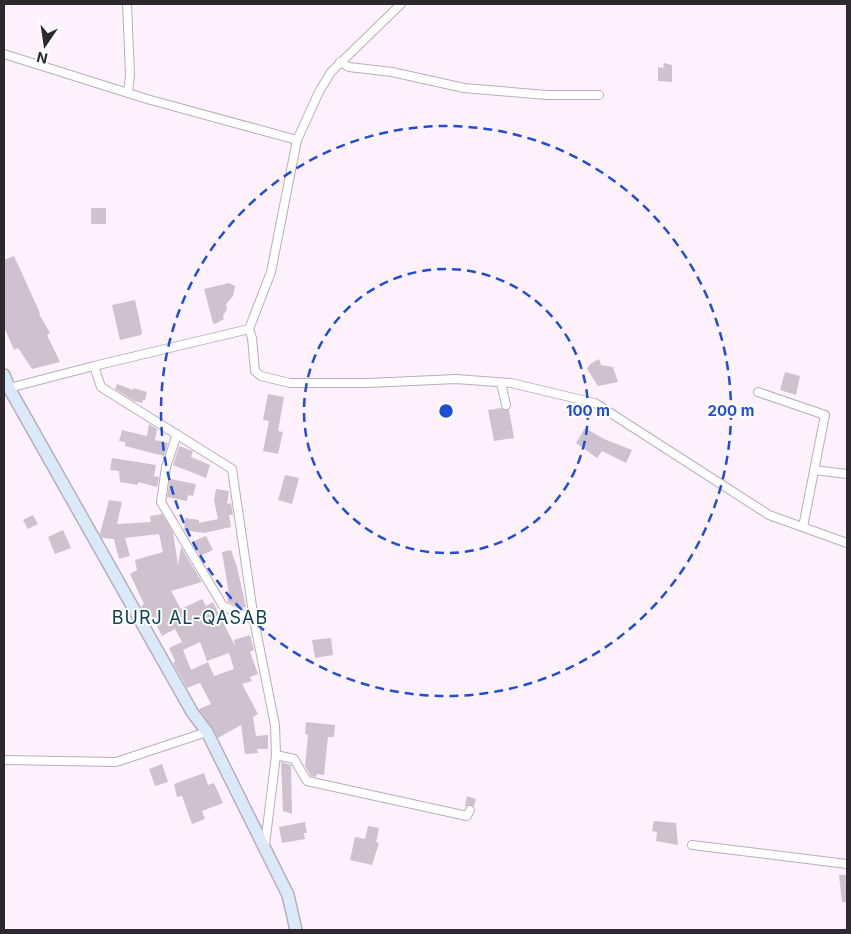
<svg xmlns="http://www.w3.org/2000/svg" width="851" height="934" font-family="Inter,sans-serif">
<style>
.building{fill:#cfc1cd;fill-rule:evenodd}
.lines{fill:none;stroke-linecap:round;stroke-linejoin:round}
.street-casing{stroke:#baadb9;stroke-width:10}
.secondary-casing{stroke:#baadb9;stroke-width:14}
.street{stroke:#fff;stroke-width:8}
.secondary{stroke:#dbeafb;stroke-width:11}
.ring{fill:none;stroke:#1d4ed8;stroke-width:2.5;stroke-dasharray:9 6}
.labels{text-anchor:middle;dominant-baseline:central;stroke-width:4;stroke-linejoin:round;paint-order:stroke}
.quarter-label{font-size:18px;letter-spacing:1px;fill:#114154;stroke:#fff}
.centre{fill:#1d4ed8;stroke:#fff;stroke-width:2.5}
.ring-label{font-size:15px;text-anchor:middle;font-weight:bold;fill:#1d4ed8;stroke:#fff;stroke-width:4;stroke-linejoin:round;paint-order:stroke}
</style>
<rect width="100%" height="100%" fill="#fff1fd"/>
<g class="building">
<path d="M664,63L672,65V82L658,81V67L663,68Z"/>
<rect x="91" y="208" width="15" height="16"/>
<path d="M14,256L40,313L39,314L50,333L47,335L60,362L32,369L18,348L14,350L4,327V260Z"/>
<path d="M229,283L235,286L233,296L226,304L227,309L223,316L224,319L215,324L213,323L204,289Z"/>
<path d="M135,300L142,332L141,335L120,340L112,305Z"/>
<path d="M599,359L601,365L613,367L618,382L598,386L587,369L590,364Z"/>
<path d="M785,372L800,376L796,395L780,390Z"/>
<path d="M117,384L133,390V388L147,392L145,400H143L142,403L134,401L115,389Z"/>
<path d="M268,394L284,397L278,431L283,432L278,454L263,451L269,421L263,420Z"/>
<path d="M501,408L509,410L514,438L494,441L488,410Z"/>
<path d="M149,424L157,429L155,440L168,443L164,456L125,446V442L119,441L122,430L147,436Z"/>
<path d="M585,428L604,439L632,450L626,463L602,451L597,458L576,443Z"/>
<path d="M179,446L193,451L191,457L210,465L206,478L173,465Z"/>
<path d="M112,458L156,465L154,476L159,477L157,487L138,482V485L120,482L119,471L110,470Z"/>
<path d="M285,475L299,478L292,504L278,500Z"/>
<path d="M170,479L196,484L193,496L188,495L187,501L167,497Z"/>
<path d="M216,489L229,491L227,504L231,503L233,515H229L231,527L204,533L184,530L185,518L199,520V523L218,519L214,500Z"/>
<path d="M109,500L122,502L117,524L151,522L150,516L162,514L173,532L178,565L181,547L202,582L171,591L181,609L202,599L206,606L213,602L235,646L234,640L250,635L254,650L250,652L258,674L250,677L252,681L242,684L258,714L253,717L256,736L268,735V749H257L258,753L245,754L241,725L218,738L199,709L211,704L200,683L187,688L173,663L175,661L169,648L182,642L175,629L162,636L151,615L147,617L141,606L144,604L130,574L137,570L135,560L163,552L159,534L125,538L130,556L119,559L114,539L102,538L100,534ZM200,642L207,661L229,653L234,669L214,676L208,662L191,670L183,650Z"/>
<path d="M33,515L38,524L28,529L23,520Z"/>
<path d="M63,530L71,548L55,554L48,537Z"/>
<path d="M206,536L213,550L200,556L192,542Z"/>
<path d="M231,550L237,567L246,607L241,608L228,602L227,594H229L222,552Z"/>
<path d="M331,638L333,655L315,658L312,640Z"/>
<path d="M306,722L335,725L334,737H328L324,775L317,774L316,777L311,776L305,766L308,735L305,734Z"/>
<path d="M281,762L291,765L292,814L283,811Z"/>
<path d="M162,764L168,782L155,786L149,769Z"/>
<path d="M204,773L208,785L214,783L223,803L202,811L205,819L192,824L182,796L177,797L174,784Z"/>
<path d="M467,796L476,799L474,806H465Z"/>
<path d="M654,821L676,823L678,845L656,841L657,832L652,831Z"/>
<path d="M305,822L307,833H304L305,839L282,843L279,827Z"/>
<path d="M368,826L379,828L376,842L379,843L372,865L350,860L355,837L365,839Z"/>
<path d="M839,875H847V902H842Z"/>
</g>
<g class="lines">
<g class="street-casing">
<g id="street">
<path d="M127,4L130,75L128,93"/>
<path d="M4,54L147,99L297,140"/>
<path d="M340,62L349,67L392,72L464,88L547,95H599"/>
<path d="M249,329L252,338L255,371L261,376L290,383H368L456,379L511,383L595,403L769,515L847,543"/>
<path d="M94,366L249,329L271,272L297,140L319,92L331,72L401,4"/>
<path d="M501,383L506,405"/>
<path d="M7,386L9,388L94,366L101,387L232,469L254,620L275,725L276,755L265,845"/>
<path d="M758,392L825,415L803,527"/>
<path d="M177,434L166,467L161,502L223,606L254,620"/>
<path d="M814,470L847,474"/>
<path d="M276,755L294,759L307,781L467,816L470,810"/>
<path d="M4,760L116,762L207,732"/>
<path d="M692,845L847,864"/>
</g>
</g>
<g class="secondary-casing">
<path id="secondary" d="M4,375L9,388L192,712L207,732L288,895L296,930"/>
</g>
<use href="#street" class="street"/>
<use href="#secondary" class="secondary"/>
</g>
<g class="ring">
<circle cx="446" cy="411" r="142"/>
<circle cx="446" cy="411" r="285"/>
</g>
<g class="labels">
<g class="quarter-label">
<text x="190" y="617">BURJ AL-QASAB</text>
</g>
</g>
<circle cx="446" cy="411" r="8" class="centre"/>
<g class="ring-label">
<text x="588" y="416">100 m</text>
<text x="731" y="416">200 m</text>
</g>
<rect width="851" height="934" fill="none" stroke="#2e292e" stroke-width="10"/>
<g transform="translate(45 45) rotate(193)" stroke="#ffffff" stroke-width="4" paint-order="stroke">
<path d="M0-4L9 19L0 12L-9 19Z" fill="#2e292e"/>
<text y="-8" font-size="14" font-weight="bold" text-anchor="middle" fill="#2e292e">N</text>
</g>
</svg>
